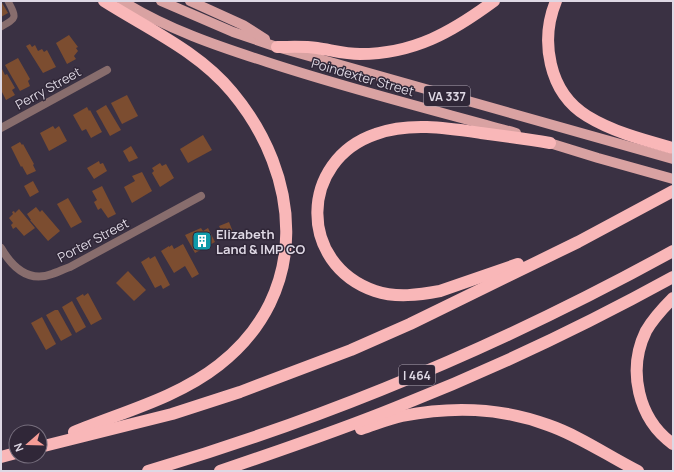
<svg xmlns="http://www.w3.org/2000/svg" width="674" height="472" font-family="Manrope,sans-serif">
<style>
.building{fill:#7c4d30}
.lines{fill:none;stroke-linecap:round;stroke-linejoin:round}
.service{stroke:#886d6d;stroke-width:7}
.minor{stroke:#886d6d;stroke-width:8}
.primary{stroke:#d9a2a2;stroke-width:10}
.motorway{stroke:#f9b7b8;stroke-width:12}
.labels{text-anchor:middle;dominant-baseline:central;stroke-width:3;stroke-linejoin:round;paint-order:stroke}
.shield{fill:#302738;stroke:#aaa3b0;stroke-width:1}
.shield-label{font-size:12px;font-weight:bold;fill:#ded8e4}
.street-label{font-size:13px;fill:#ded8e4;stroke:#302738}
.poi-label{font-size:13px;font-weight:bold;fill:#ded8e4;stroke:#302738;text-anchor:start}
</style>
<rect width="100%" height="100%" fill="#3a3143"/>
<g class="building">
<path d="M1,1L8,13L1,17Z"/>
<path d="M69,35L78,47L76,48L78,51L74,56L76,59L67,64L56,43Z"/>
<path d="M30,44L32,47L35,45L38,51L42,49L44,52L47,50L56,67L43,73L26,46Z"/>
<path d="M18,58L30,79L28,81L30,86L20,91L5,65Z"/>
<path d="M2,69L5,75L7,74L15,88L12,90L15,95L6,100L1,90V70Z"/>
<path d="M127,95L138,116L122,124L111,103Z"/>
<path d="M106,105L121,130L110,136L96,111Z"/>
<path d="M87,107L89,111L90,110L102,132L91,138L86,129L82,131L73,115Z"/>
<path d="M53,126L55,129L59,126L67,141L49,151L40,133Z"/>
<path d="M203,135L212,150L188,163L180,149Z"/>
<path d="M20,142L22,145L23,144L34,164L33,165L36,171L27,175L22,166L21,167L11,147Z"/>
<path d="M131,146L138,158L129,162L123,151Z"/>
<path d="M99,161L100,164L103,163L107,171L94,179L87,168Z"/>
<path d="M160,163L162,166L166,164L174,178L160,187L152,173L154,171L152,168Z"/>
<path d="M142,172L152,191L132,203L124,187L135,181L132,176Z"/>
<path d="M33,181L39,192L30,197L24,186Z"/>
<path d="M102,186L116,214L108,218L101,208L98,210L94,202L97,200L92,191Z"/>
<path d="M68,198L82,222L71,228L57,204Z"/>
<path d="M36,207L40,212L42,210L60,231L48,241L30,220H31L27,214Z"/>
<path d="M19,209L35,228L24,236L16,227L13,229L11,225L13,223L9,218L13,214L12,212L14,211L15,213Z"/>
<path d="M229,222L233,232L224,236L219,226Z"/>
<path d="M201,228L203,231L208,228L215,242L195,253L185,235Z"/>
<path d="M183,244L199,274L192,278L185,266L174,273L161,251L169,246V247L172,245L174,249Z"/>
<path d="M155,256L170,285L163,289L161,285L155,288L141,262L149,257L150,259Z"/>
<path d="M128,271L146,290L134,301L116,283Z"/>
<path d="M88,293L102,319L91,325L76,298L83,294L84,296Z"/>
<path d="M72,301L86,327L76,333L62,307Z"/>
<path d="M55,310H58L72,335L61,341L46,315Z"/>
<path d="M42,317L56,344L46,350L31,323Z"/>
</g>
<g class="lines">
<path class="service" d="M1,27C17,18 17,18 8,1"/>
<g class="minor">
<path d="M1,128L107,70"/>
<path d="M1,248C12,267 28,283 52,274C58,272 64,269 70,267L201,196"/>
</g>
<g class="primary">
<path d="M122,1C167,29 217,46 267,62C349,89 433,110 516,133"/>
<path d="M161,1L233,32L277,47L673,159"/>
<path d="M190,1L243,25L265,39"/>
<path d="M543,141L598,158L673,179"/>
</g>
<g class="motorway">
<path d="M556,1C540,40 548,92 587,116C613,132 644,140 673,148"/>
<path d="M277,47C290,47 304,46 317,48C331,50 345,54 360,54C414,54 452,32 494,1"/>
<path d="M518,264L440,291C419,295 396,298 375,291C297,264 299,160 376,134C409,122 447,128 481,133C504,136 527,139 550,143"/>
<path d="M673,298C663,308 653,319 646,331C627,370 638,419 673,444"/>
<path d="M361,429C374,425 388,419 402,416C452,406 499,407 548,425C580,436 608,456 638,471"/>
<path d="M74,432C122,412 177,398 219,365C311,293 302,176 232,92C198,51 148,29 104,1"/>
<path d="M40,447L172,414L240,392L351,350L410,324L578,242L673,191"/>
<path d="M1,457L16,453"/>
<path d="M148,471C331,417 506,343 673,251"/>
<path d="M220,471C279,451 338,431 397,407C491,370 584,326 673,277"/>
</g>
</g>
<defs>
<g id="building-square" transform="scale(1)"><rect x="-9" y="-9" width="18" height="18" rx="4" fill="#0f9aa8" stroke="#302738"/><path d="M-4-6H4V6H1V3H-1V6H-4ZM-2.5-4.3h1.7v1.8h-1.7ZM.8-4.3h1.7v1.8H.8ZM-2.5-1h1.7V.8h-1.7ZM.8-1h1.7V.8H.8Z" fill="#fff"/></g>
</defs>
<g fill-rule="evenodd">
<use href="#building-square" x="202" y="241"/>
</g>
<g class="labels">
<g class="shield">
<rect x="424" y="86" width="46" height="20" rx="3"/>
<rect x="399" y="365" width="36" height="20" rx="3"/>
</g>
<g class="shield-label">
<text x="447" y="96">VA 337</text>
<text x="417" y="375">I 464</text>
</g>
<g class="street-label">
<text transform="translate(363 77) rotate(16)">Poindexter Street</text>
<text transform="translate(48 88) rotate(-29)">Perry Street</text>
<text transform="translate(93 240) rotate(-28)">Porter Street</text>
</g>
<g class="poi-label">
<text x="216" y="234">Elizabeth<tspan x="216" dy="15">Land &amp; IMP CO</tspan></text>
</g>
</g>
<rect width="674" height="472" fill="none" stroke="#ded8e4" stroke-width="4"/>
<g transform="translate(28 444) rotate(250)"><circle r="19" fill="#302738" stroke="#766e7d"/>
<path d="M0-3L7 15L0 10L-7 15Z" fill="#f59c96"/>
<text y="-6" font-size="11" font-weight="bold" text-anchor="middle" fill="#ded8e4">N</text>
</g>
</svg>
